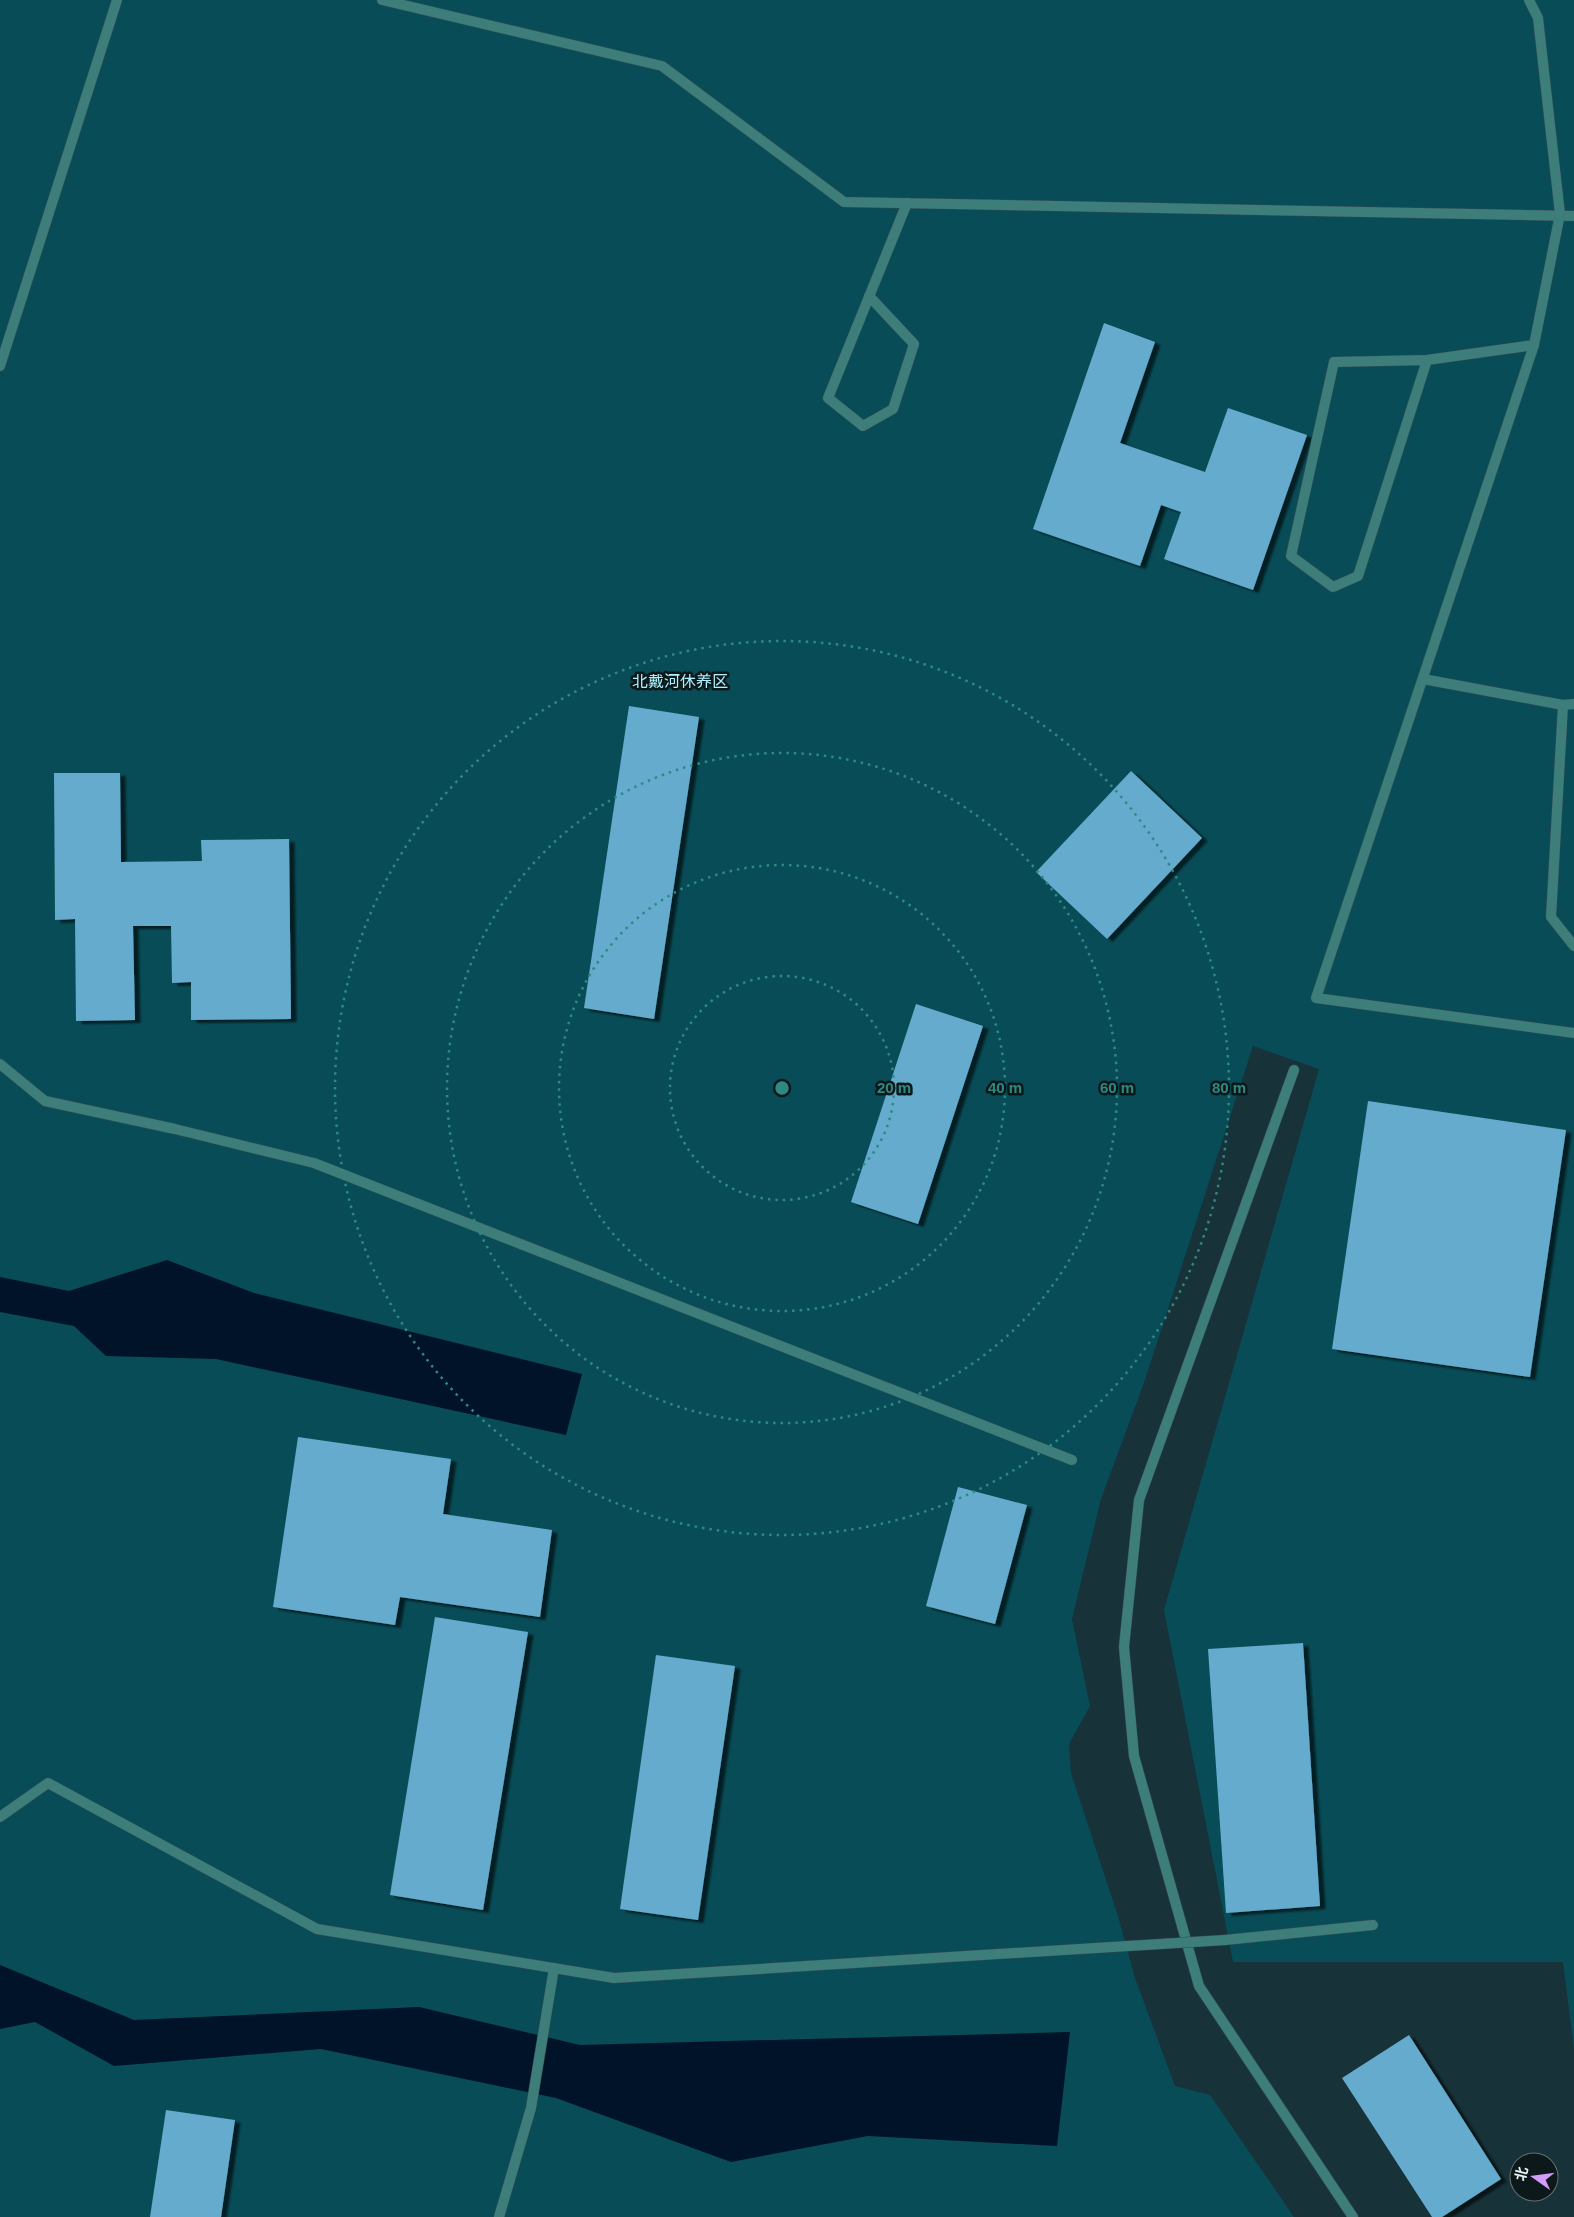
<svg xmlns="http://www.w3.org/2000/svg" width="1574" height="2217" font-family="Arial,'Noto Sans SC',sans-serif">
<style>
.green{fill:#084c57}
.water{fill:#001328}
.building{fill:#65abcd;filter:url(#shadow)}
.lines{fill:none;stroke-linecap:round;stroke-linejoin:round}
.service-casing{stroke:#344d53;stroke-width:11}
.minor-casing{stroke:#344d53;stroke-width:11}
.service{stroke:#3d7d7a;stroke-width:10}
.minor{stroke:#3d7d7a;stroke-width:10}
.minor-bridge-casing{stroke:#344d53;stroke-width:11;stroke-linecap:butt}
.minor-bridge{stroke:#3d7d7a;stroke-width:10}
.ring{fill:none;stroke:#2f8983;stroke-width:2.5;stroke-dasharray:2.5 5}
.labels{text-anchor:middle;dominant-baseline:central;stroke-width:5;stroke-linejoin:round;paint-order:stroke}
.park-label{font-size:16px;fill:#adf1fe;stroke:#0d181a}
.centre{fill:#2f8983;stroke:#0d181a;stroke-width:2.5}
.ring-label{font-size:15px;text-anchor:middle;font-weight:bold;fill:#2f8983;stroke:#0d181a;stroke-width:5;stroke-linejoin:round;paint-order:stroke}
</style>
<defs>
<filter id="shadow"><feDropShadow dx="5.5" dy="3" stdDeviation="1" flood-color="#0009"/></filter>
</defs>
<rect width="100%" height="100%" fill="#173238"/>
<path class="green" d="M0,0H1574V2049L1563,1962H1233L1164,1610L1319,1069L1253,1046L1144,1383L1101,1499L1072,1619L1090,1706L1069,1744L1071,1773L1118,1916L1135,1978L1175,2086L1210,2095L1294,2217H0Z"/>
<g class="water">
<path d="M167,1260L254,1293L582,1374L566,1435L216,1359L106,1356L74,1326L0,1312V1277L69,1291Z"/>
<path d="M0,1965L134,2020L419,2007L580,2045L1070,2032L1057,2146L868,2136L731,2162L556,2098L321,2049L114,2066L35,2022L0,2029Z"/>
</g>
<g class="building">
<path d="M1104,323L1155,342L1120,443L1205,472L1228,408L1307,435L1253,590L1164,559L1181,512L1161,505L1140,566L1033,529Z"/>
<path d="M629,706L699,717L654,1019L584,1008Z"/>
<path d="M1131,771L1202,838L1107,939L1036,872Z"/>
<path d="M54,773H120L121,862L202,861L201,840L289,839L291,1019L191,1020V982L172,983L171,926H133L135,1020L76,1021L75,919L55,920Z"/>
<path d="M916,1004L983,1026L918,1224L851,1202Z"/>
<path d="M1368,1101L1566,1130L1530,1377L1332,1349Z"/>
<path d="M298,1437L451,1459L443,1514L552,1530L540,1617L400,1597L395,1625L273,1607Z"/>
<path d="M958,1487L1027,1505L995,1624L926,1606Z"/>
<path d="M435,1617L528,1632L483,1910L390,1895Z"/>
<path d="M1303,1643L1320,1906L1226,1913L1208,1649Z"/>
<path d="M656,1655L735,1666L698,1920L620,1909Z"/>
<path d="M1409,2035L1501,2179L1442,2217H1432L1342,2078Z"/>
<path d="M166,2110L235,2120L221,2217H150Z"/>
</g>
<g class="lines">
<g class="service-casing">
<g id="service">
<path d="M869,296L914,344L893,409L863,426L828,398L907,203"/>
<path d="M1427,360L1358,576L1333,587L1291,556L1334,362L1427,360L1534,345"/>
<path d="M1563,705L1551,917L1574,946"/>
<path d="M499,2217L531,2108L554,1968"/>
</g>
</g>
<g class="minor-casing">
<g id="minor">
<path d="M382,0L662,66L844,202L1574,216"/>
<path d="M1529,0L1538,18L1560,214L1534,345L1316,998L1574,1033"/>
<path d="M0,366L117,0"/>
<path d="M1423,679L1563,705L1574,704"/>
<path d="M0,1064L45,1101L175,1129L314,1163L1072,1460"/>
<path d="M1294,1070L1139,1500L1124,1647L1134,1756L1199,1986L1353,2217"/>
<path d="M0,1817L48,1783L317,1929L614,1978L1112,1947"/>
<path d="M1225,1940L1373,1925"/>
</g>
</g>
<use href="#service" class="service"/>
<use href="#minor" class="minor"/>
<g class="minor-bridge-casing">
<path id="minor-bridge" d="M1112,1947L1225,1940"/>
</g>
<use href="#minor-bridge" class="minor-bridge"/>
</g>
<g class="ring">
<circle cx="782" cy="1088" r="112"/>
<circle cx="782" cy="1088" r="223"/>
<circle cx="782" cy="1088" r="335"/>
<circle cx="782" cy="1088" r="447"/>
</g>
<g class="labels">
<g class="park-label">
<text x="680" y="681">北戴河休养区</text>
</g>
</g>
<circle cx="782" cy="1088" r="8" class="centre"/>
<g class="ring-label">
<text x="894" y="1093">20 m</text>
<text x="1005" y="1093">40 m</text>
<text x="1117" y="1093">60 m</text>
<text x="1229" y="1093">80 m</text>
</g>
<g transform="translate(1534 2177) rotate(284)"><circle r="24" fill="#0d181a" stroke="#637072"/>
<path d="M0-4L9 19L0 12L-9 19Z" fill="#d39cfc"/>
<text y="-8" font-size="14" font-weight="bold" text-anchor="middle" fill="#e4f3f7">北</text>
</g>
</svg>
